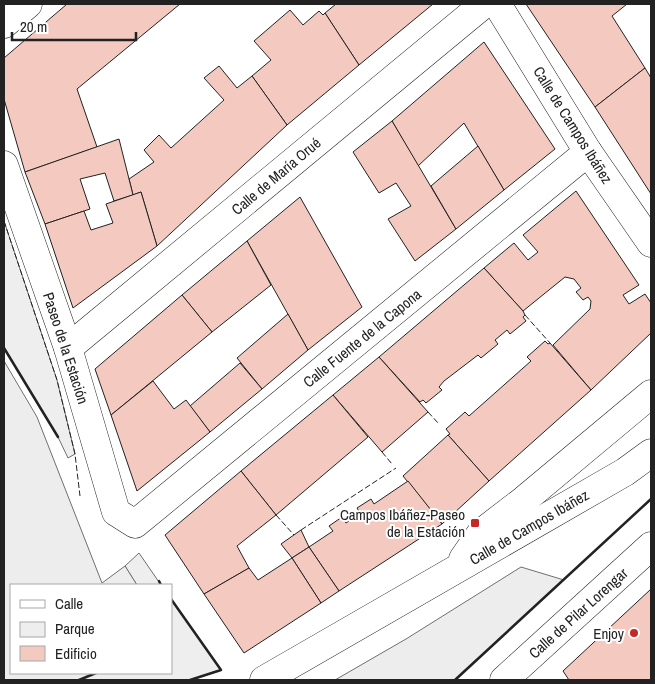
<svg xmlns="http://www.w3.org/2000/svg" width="655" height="684" font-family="'Archivo Narrow',sans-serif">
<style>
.green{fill:#eee;stroke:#6f6f6f}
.parking{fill:#ededed;stroke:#6f6f6f}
.building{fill:#f3c9c0;stroke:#222}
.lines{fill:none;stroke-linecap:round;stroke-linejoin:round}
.minor-casing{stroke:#222;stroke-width:29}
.minor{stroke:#fff;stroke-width:28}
.fence{stroke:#222;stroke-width:1;stroke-dasharray:6 2.5;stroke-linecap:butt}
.wall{stroke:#222;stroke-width:2.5}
.poi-dot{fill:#c62828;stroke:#fff;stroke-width:2}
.labels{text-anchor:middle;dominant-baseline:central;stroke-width:4;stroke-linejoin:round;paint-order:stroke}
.street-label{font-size:15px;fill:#222;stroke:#fff}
.poi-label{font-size:15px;fill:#222;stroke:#fff;text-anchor:end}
</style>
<rect width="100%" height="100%" fill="#fff"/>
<g class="green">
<path d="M4,221L57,380L75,454L68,458L58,437L4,348Z"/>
<path d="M139,553L161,585H137L125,566Z"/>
<path d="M171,599L221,670L190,680H79L96,673H171Z"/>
</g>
<g class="parking">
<path d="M4,361L37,417L102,583L125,566L137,585H11V673H96L79,680H4Z"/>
<path d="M521,567L564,580L454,680H335L406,639Z"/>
</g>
<g class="building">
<path d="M67,4H180L77,89L97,147L25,172L4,99V58Z"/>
<path d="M336,4H433L359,65L325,13Z"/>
<path d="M526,4H627L612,16L645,68L595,107Z"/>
<path d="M290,10L303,25L319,11L323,15L325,13L359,65L287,125L252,76L271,60L254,41Z"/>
<path d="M484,42L555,149L504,190L464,123L418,166L392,121Z"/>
<path d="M219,66L237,88L252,76L287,125L157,246L141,192L133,195L129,179L154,162L144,150L159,135L171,148L224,100L204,78Z"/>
<path d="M645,68L651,78V194L595,107Z"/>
<path d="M392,121L456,229L415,261L388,219L411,206L396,183L379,193L353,152Z"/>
<path d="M119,139L133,195L114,201L105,173L80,179L90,209L45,224L25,172Z"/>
<path d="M478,146L504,190L456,229L431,186Z"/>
<path d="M576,191L639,285L623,295L629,304L645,294L651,303V333L591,390L553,345L590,309L591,301L588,297L583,300L576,292L581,288L574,279L565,277L523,311L484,268L514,243L528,260L538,252L523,235Z"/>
<path d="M141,192L157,246L73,308L45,224L84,211L91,230L113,223L106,204Z"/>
<path d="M300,197L362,307L308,350L247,241Z"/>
<path d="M247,241L271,285L212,332L182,295Z"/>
<path d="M484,268L523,311L525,315L523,317L526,321L510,334L507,330L495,340L498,344L481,358L478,355L444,381L439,387L442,390L426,403L423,400L420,402L379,357Z"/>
<path d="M182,295L212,332L111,415L95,369Z"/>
<path d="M288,314L308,350L262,389L237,358Z"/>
<path d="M545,341L548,344L550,343L591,390L489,481L448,435L450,434L446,429L465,412L469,416L531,361L527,357Z"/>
<path d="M379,357L428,412L382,452L333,395Z"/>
<path d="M240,363L262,389L210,432L190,406Z"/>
<path d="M153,381L174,409L186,400L210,432L137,491L111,415Z"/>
<path d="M333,395L368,437L276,515L241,471Z"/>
<path d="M448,435L489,481L442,524L403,476Z"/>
<path d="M241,471L276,515L237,546L249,568L204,594L165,535Z"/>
<path d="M408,481L442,524L339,591L309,547L333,531L329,526L342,517L346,523L360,513L357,508L371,499L374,504Z"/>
<path d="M301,530L309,547L292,558L281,544Z"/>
<path d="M309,547L339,591L321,603L292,558Z"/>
<path d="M292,558L321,603L244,653L204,594L249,568L258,580Z"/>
<path d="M651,589V680H569L563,671Z"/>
</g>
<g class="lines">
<g class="minor-casing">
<g id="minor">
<path d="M497,4L588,152L651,243"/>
<path d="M4,24L28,4"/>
<path d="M4,165L68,348L116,512L135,524L588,152"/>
<path d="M68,348L484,4"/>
<path d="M463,559L481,533L524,500L651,394"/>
<path d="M264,680L625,472L651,453"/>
<path d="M504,680L651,546"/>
</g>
</g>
<use href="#minor" class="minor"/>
<g class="fence">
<path d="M4,221L57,380L75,454L80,496"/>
<path d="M525,315L550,343"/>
<path d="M428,412L439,424"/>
<path d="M382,452L392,464"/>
<path d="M276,515L294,535"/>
<path d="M301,530L396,468"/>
</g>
<g class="wall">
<path d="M4,348L58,437"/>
<path d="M159,581L161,585"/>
<path d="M171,599L221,670L190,680"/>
<path d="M79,680L96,673"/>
<path d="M455,680L651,499"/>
</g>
</g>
<g class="poi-dot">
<rect x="470" y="518" width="10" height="10" rx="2.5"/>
<circle cx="634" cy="633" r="5"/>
</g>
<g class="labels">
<g class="street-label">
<text transform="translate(573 125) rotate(58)">Calle de Campos Ibáñez</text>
<text transform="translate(276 176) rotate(-40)">Calle de María Orué</text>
<text transform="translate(362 338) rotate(-39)">Calle Fuente de la Capona</text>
<text transform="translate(66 348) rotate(72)">Paseo de la Estación</text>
<text transform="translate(529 527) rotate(-30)">Calle de Campos Ibáñez</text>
<text transform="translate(578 613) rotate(-42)">Calle de Pilar Lorengar</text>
</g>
<g class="poi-label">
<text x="465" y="514">Campos Ibáñez-Paseo<tspan x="465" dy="17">de la Estación</tspan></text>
<text x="624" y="633">Enjoy</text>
</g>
</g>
<rect width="655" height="684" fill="none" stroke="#222222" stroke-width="10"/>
<rect x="10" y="584" width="162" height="90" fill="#ffffff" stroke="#a7a7a7"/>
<rect x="20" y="600" width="25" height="8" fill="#ffffff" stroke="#a7a7a7"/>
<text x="55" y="609" font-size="15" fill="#222222">Calle</text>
<rect x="20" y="622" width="25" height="15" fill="#eeeeee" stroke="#a7a7a7"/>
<text x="55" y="634" font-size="15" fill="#222222">Parque</text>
<rect x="20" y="646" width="25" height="15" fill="#f3c9c0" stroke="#a7a7a7"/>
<text x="55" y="659" font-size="15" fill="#222222">Edificio</text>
<path d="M12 32v8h124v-8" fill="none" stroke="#222222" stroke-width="2.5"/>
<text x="20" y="32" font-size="15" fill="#222222" stroke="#ffffff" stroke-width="4" paint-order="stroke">20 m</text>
</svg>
